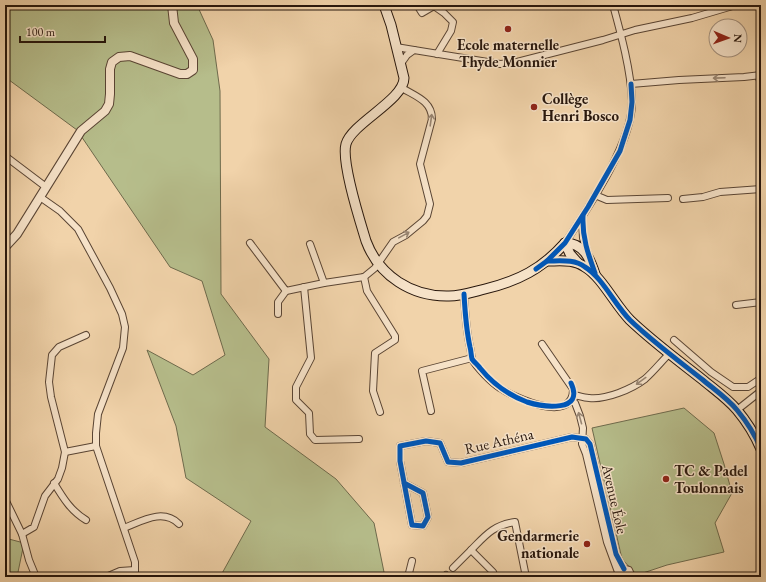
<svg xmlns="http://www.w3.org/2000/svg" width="766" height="582" font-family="'EB Garamond',serif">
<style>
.green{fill:#b6bd8b;stroke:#6e6a4c}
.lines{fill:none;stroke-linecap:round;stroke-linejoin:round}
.minor-casing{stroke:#5a4534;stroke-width:8}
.tertiary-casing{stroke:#5a4534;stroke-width:10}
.secondary-casing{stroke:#27160c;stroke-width:11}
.minor{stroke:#f6e2c8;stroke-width:6}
.tertiary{stroke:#f6e2c8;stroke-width:8}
.secondary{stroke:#f6e2c8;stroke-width:9}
.cycleway-casing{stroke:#f6e2c8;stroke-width:8}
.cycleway{stroke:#0057b8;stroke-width:5}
.oneway{stroke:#998673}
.poi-dot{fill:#8f2418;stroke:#f6e2c8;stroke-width:1.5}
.labels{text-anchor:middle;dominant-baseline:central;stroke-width:3;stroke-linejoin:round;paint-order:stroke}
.poi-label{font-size:15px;font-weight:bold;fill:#27160c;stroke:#f6e2c8;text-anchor:start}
.street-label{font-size:15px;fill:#27160c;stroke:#f6e2c8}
</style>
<rect width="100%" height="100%" fill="#f1d3aa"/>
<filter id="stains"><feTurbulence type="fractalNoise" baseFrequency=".005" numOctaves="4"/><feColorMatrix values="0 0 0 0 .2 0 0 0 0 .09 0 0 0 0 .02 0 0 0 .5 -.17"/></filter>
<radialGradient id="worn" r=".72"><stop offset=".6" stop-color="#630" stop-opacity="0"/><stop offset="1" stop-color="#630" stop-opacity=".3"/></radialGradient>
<g class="green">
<path d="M5,5H197L213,40L220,91L221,294L269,359L265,427L336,479L374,523L385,577H220L251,521L186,478L176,426L147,350L193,375L225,355L202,281L170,267L77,130L5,77Z"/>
<path d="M684,408L714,433L724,464L732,493L715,523L724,552L667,565L637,575L622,559L592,428Z"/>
<path d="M5,538L24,543L17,577H5Z"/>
</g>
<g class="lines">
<g class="minor-casing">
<g id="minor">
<path d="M417,5L422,13L434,6"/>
<path d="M436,5L434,6L444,13L453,22L451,31L437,54"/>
<path d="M396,47L414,50"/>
<path d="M400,65L407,55L414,50L500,64L513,63L603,40L635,30L692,18L736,5"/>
<path d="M758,75L761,84"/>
<path d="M631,84L679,80L744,77L761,75"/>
<path d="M5,156L46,187"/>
<path d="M595,195L607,200L668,198"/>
<path d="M40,197L60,211L78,229L110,288L122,314L125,327L123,348L98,414L96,433V446L135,562V577"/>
<path d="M683,199L703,197L720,192L761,189"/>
<path d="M582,218L583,238L588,254"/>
<path d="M250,243L286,291L324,283L364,277L375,268L393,242L406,235L423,221L427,216L430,204L420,164L432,119C432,101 415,96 402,88"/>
<path d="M565,243C588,208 633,142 632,101C631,71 621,34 613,5"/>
<path d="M310,244L324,283"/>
<path d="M364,277L367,291L395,336V340L375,353L373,391L380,412"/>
<path d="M304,287L311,358L296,387V400L309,413L310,434L315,440L359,439"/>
<path d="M464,294C465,312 466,329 470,347C471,350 471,355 472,359C476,367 492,383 500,388C515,398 574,425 573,389L542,344"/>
<path d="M736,305L761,302"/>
<path d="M278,314V302L286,291"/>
<path d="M674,340L711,372L733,387H748L760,379L761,380"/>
<path d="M574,395C579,396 584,398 589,398C606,400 632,389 645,379C654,371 661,362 669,354"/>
<path d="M571,401L575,403L580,416L583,428L582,444L586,454L607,542L618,572"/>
<path d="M737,410L761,391"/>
<path d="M431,411L422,371L472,358"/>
<path d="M65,452L96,446"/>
<path d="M54,483C63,498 71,511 86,520"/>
<path d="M404,483L423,493L428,517L423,526L412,525L400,461V446L426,441L440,443L448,462L461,463L572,437L586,439L590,444L616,554L624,569"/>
<path d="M5,499L22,534L29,560L36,577"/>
<path d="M124,528C142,521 163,508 179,524"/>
<path d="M22,534L34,527L45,496L58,479L62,468L65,452L51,397L49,382L52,355L59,347L86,335"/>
<path d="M471,550C485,536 493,525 515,522L526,577"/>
<path d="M453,568L471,550L493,572"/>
<path d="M106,577L120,571L135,570"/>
<path d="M408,577L412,561"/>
<path d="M444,577L446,575"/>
<path d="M617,577L618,572L625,569L629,570L632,577"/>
</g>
</g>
<g class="tertiary-casing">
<path id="tertiary" d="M5,247L17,234L81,131L105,111L109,104L110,94V69L112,62L119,57L130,56L180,74H187L193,70V59L174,23L172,5"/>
</g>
<g class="secondary-casing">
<g id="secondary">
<path d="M384,5L391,25L404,78C404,100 352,123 346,144C341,162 360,221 366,241C379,276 412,297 449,296C461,296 473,292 485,289C518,281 542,269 565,243"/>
<path d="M565,243C584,243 590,259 595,274"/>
<path d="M565,243L570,254L578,263"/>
<path d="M547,261C561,261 574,259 585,267C602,277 615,305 630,320C653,342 679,361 703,380C715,390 728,399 737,410C747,422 755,435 761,449"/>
</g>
</g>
<use href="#minor" class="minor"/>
<use href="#tertiary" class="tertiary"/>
<use href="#secondary" class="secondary"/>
<g class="cycleway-casing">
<g id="cycleway">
<path d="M583,216C582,237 588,254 595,273"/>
<path d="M547,261C561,261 574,259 585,267C602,277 615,305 630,320C653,342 679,361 703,380C715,390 728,399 737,410C747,422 755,435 761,449"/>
<path d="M536,269L547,261L565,243L588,207L620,151L630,120L632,102L631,84"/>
<path d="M464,294C465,312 466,329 470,347C471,350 471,355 472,359C474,362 478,365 480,368C493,384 508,395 527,402C543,407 585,413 571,383"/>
<path d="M404,483L423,493L428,517L423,526L412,525L400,461V446L426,441L440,443L448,462L461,463L572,437L586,439L590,444L616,554L624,569"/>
</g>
</g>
<use href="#cycleway" class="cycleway"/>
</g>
<defs><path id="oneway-shaft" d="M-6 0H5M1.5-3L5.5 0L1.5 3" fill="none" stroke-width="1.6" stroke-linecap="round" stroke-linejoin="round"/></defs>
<g class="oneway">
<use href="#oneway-shaft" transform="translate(719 78) rotate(178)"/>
<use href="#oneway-shaft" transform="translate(431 120) rotate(-82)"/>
<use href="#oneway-shaft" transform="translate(404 235) rotate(-29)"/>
<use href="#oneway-shaft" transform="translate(641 381) rotate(144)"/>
<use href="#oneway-shaft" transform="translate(580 418) rotate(-105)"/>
</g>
<g class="poi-dot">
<circle cx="508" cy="29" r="4"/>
<circle cx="534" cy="107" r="4"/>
<circle cx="666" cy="479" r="4"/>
<circle cx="587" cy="544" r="4"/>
</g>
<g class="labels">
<g class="poi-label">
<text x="508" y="44" text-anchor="middle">Ecole maternelle<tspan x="508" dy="17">Thyde Monnier</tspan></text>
<text x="542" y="98">Collège<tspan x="542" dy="17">Henri Bosco</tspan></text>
<text x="674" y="470">TC &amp; Padel<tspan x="674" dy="17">Toulonnais</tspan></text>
<text x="579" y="535" text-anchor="end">Gendarmerie<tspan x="579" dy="17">nationale</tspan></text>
</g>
<g class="street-label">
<text transform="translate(499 441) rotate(-13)">Rue Athéna</text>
<text transform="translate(615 499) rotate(77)">Avenue Éole</text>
</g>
</g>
<rect width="766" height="582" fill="none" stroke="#f1d3aa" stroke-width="20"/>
<rect x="6" y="6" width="754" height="570" fill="none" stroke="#27160c" stroke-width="2"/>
<rect x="10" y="10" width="746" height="562" fill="none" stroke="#27160c"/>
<g transform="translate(728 38) rotate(92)"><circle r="19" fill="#f6e2c8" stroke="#a3907d"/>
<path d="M0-3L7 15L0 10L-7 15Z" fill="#8f2418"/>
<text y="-6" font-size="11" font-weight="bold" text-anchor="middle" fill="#27160c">N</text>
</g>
<path d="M20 36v6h85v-6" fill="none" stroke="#27160c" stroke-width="2"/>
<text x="26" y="36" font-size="12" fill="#27160c" stroke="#f6e2c8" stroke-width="3" paint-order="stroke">100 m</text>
<rect width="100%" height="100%" filter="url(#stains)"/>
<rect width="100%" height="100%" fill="url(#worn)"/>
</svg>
